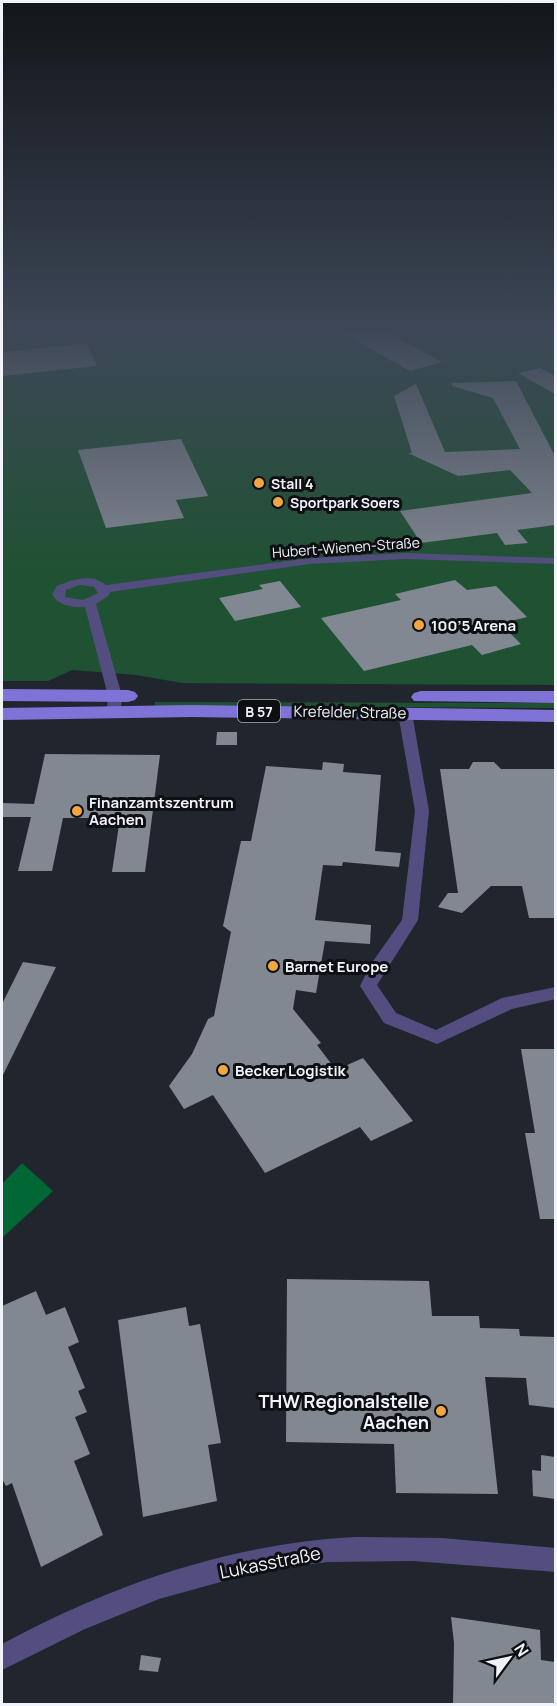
<svg xmlns="http://www.w3.org/2000/svg" width="557" height="1706" font-family="Manrope,sans-serif">
<style>
.green{fill:#1f5232}
.forest{fill:#006735}
.building{fill:#828892}
.lines{fill:none;stroke-linecap:round;stroke-linejoin:round}
.street{fill:#534e7f;fill-rule:evenodd}
.primary{fill:#8073d8;fill-rule:evenodd}
.poi-dot{fill:#f1a640;stroke:#0d0f13;stroke-width:2}
.labels{text-anchor:middle;dominant-baseline:central;stroke-width:6;stroke-linejoin:round;paint-order:stroke}
.far-poi-label{font-size:14px;font-weight:bold;fill:#f0f4fa;stroke:#0d0f13;text-anchor:start}
.far-street-label{font-size:14px;fill:#f0f4fa;stroke:#0d0f13}
.shield{fill:#0d0f13;stroke:#acafb5;stroke-width:1.5}
.shield-label{font-size:14px;font-weight:bold;fill:#f0f4fa}
.poi-label{font-size:15px;font-weight:bold;fill:#f0f4fa;stroke:#0d0f13;text-anchor:start}
.street-label{font-size:15px;fill:#f0f4fa;stroke:#0d0f13}
.near-poi-label{font-size:18px;font-weight:bold;fill:#f0f4fa;stroke:#0d0f13;text-anchor:end}
.near-street-label{font-size:18px;fill:#f0f4fa;stroke:#0d0f13}
</style>
<rect width="100%" height="100%" fill="#21262e"/>
<g class="green">
<path d="M2,334H555V685L182,683L136,675L72,670L48,681H2Z"/>
<path d="M155,702L555,703L556,708L155,706Z"/>
</g>
<path class="forest" d="M22,1163L53,1191L2,1238V1184Z"/>
<g class="building">
<path d="M344,334H390L442,362L410,371Z"/>
<path d="M87,343L97,366L2,376V352Z"/>
<path d="M540,368L555,376V394L518,373Z"/>
<path d="M516,381L555,456V525L517,530L528,543L505,545L497,533L421,543L400,511L532,493L510,470L458,476L408,453H412L394,396L416,384L445,452L520,449L493,398L452,386V383Z"/>
<path d="M181,439L208,496L176,500L184,518L106,528L78,450Z"/>
<path d="M455,580L467,590L496,586L527,617L511,621L514,624L504,627L521,644L482,655L472,645L364,671L321,618L401,600L395,594Z"/>
<path d="M280,581L301,607L235,621L219,598L263,589L259,585Z"/>
<path d="M217,732H237V745H216Z"/>
<path d="M45,754L160,755L145,872H112L120,818H63L52,871H18L31,817H2V803L34,804Z"/>
<path d="M323,762L344,764L343,772L381,775L375,851L401,853L399,867L343,862L342,866L323,865L315,920L371,925L370,944L325,941L316,993L296,990L293,1009L321,1043L317,1045L336,1070L363,1058L413,1121L371,1141L360,1127L265,1173L213,1095L184,1109L169,1086L192,1054L208,1019L214,1016L231,932L223,926L241,841H251L266,766L322,770Z"/>
<path d="M473,762H494L501,769H555V918H529L522,886H491L462,913L438,907L448,893H458L440,769H469Z"/>
<path d="M23,962L56,967L2,1077V1004Z"/>
<path d="M521,1049H555V1219H540L525,1133H535Z"/>
<path d="M287,1279L429,1281L432,1316H479L480,1328L519,1329L520,1336L555,1337V1408L529,1405L526,1378L485,1377L498,1494L396,1493L394,1444L286,1442Z"/>
<path d="M36,1291L46,1315L65,1307L79,1342L68,1347L85,1388L78,1391L87,1412L75,1417L90,1454L74,1461L103,1535L41,1567L12,1483L6,1486L2,1479V1306Z"/>
<path d="M186,1307L189,1326L200,1324L221,1443L208,1445L217,1501L143,1517L118,1320Z"/>
<path d="M541,1455L555,1457V1499L533,1496L532,1470L541,1471Z"/>
<path d="M451,1617L540,1630L541,1660L555,1662V1704H453L454,1643Z"/>
<path d="M141,1655L161,1658L158,1672L139,1670Z"/>
</g>
<g class="lines">
<g class="street">
<path d="M406,553L556,558V564L406,559L310,564L110,592L108,596L96,604L122,696L121,711L114,715L107,711L108,696L85,607C72,608 59,606 52,594L57,586C73,579 92,573 106,585L310,558ZM80,585L94,587L98,593L83,600L65,597L66,590Z"/>
<path d="M405,709L412,713L429,811L418,920L377,985L396,1013L436,1030L502,998L556,987V999L512,1009L437,1044L384,1023L360,986L371,964L402,920L415,811L398,713Z"/>
<path d="M356,1537L442,1538L556,1548V1572L413,1561L328,1562L288,1567L246,1575L159,1599L85,1629L2,1670V1644C110,1585 232,1543 356,1537Z"/>
</g>
<g class="primary">
<path d="M2,689L128,690L135,692L138,696L135,700L128,702L2,701Z"/>
<path d="M421,691H556V703L414,701L411,697L414,693Z"/>
<path d="M192,705L556,710V722L192,717L2,720V708Z"/>
</g>
</g>
<linearGradient id="sky" x2="0" y2="1"><stop stop-color="#121519"/><stop offset="0.58" stop-color="#3d4757"/><stop offset="1" stop-color="#3d4757" stop-opacity="0"/></linearGradient>
<rect width="557" height="573" fill="url(#sky)"/>
<g class="poi-dot">
<circle cx="259" cy="483" r="6"/>
<circle cx="278" cy="502" r="6"/>
<circle cx="419" cy="625" r="6"/>
<circle cx="77" cy="811" r="6"/>
<circle cx="273" cy="966" r="6"/>
<circle cx="223" cy="1070" r="6"/>
<circle cx="441" cy="1411" r="6"/>
</g>
<g class="labels">
<g class="far-poi-label">
<text x="271" y="483">Stall 4</text>
<text x="290" y="502">Sportpark Soers</text>
</g>
<g class="far-street-label">
<text transform="translate(346 547) rotate(-4)">Hubert-Wienen-Straße</text>
</g>
<rect class="shield" x="238" y="700" width="42" height="22" rx="4.5"/>
<g class="shield-label">
<text x="259" y="711">B 57</text>
</g>
<g class="poi-label">
<text x="431" y="625">100’5 Arena</text>
<text x="89" y="802">Finanzamtszentrum<tspan x="89" dy="17">Aachen</tspan></text>
<text x="285" y="966">Barnet Europe</text>
<text x="235" y="1070">Becker Logistik</text>
</g>
<g class="street-label">
<text transform="translate(350 712) rotate(1)">Krefelder Straße</text>
</g>
<g class="near-poi-label">
<text x="429" y="1401">THW Regionalstelle<tspan x="429" dy="21">Aachen</tspan></text>
</g>
<g class="near-street-label">
<text transform="translate(270 1562) rotate(-11)">Lukasstraße</text>
</g>
</g>
<rect width="557" height="1706" fill="none" stroke="#f0f4fa" stroke-width="6"/>
<g transform="translate(509 1658) rotate(57)" stroke="#0d0f13" stroke-width="4.5" paint-order="stroke">
<path d="M0-4.5L10 22L0 15L-10 22Z" fill="#f0f4fa"/>
<text y="-9" font-size="16" font-weight="bold" text-anchor="middle" fill="#f0f4fa">N</text>
</g>
</svg>
